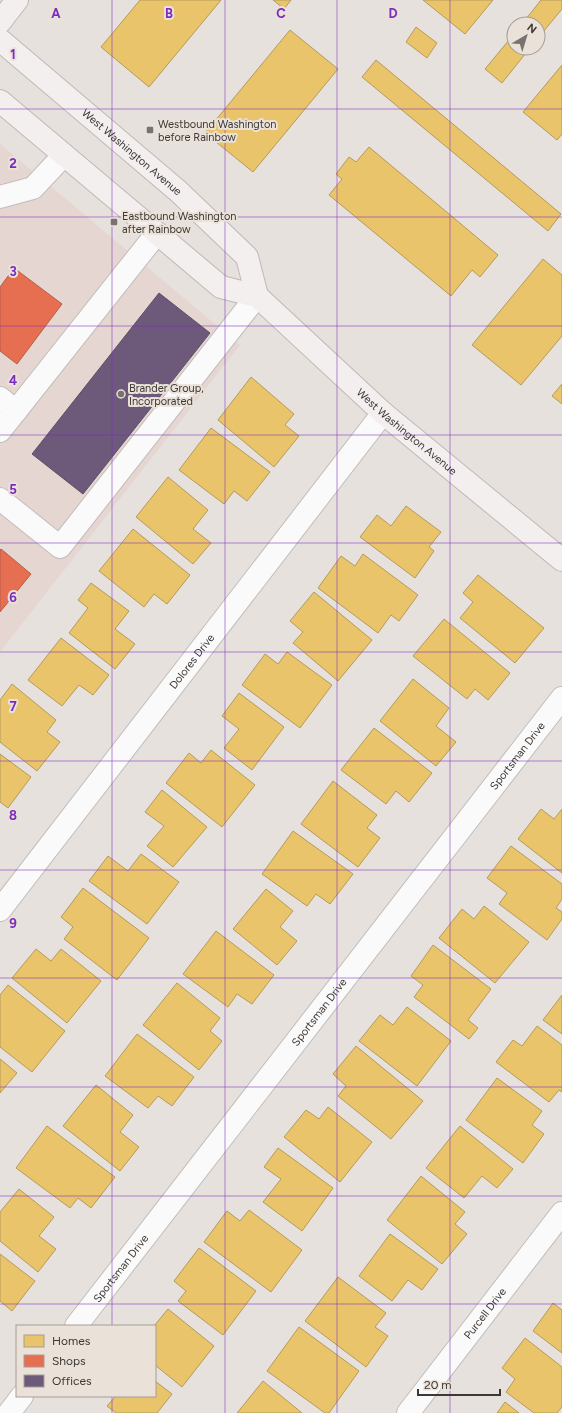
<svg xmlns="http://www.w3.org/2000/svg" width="562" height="1413" font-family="Figtree,sans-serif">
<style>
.commercial{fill:#e6d6d1}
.homes{fill:#e9c46a;stroke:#b59a5a}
.shops{fill:#e76f51;stroke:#b45e49}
.offices{fill:#6d597a;stroke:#5e4f65}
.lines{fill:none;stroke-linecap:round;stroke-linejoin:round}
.minor-casing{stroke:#c1bdba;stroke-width:24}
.major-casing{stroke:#c1b7b5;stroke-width:24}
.minor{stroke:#fbfafa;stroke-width:22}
.major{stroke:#f4efef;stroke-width:22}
.grid{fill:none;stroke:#7b2cbf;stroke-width:1;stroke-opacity:0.55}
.poi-dot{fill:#787370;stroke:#eae1d9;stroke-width:1.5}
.labels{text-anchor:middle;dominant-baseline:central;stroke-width:4;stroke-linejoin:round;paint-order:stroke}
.poi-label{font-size:11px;fill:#3c3835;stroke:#eae1d9;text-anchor:start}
.street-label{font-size:11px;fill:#3c3835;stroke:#eae1d9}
.grid-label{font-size:13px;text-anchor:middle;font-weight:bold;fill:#7b2cbf;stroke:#eae1d9;stroke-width:4;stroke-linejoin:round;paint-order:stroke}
</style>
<rect width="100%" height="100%" fill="#e6e1dd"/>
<path class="commercial" d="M0,144L240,345L0,652Z"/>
<g class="homes">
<path d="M140,0H221L149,87L101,47Z"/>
<path d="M273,0H291L284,9Z"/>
<path d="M423,0H493L465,34Z"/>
<path d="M541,0H562V9L538,38V24H522Z"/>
<path d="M416,27L437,43L427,58L406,42Z"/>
<path d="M290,30L338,69L253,172L205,133Z"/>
<path d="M514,34V48H530L502,83L485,69Z"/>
<path d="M376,60L561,214L548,231L362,77Z"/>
<path d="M562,65V134L557,140L523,112Z"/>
<path d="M369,147L498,255L480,277L472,270L451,296L329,195L342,179L336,174L349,157L356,162Z"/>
<path d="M543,259L562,275V336L521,385L472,345Z"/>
<path d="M251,377L294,414L285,425L299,436L274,467L218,420Z"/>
<path d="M562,384V404L552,396Z"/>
<path d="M211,428L270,472L247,501L234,491L224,504L179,470Z"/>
<path d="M168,477L208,510L193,529L211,543L193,564L136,517Z"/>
<path d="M406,506L441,532L429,547L434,551L415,578L360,537L377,515L391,526Z"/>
<path d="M133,529L190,575L167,604L154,594L144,607L99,571Z"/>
<path d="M363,554L418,595L399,621L391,615L378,633L318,588L341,556L355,566Z"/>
<path d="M478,575L544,628L515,663L460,618L473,602L463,593Z"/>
<path d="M91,583L129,611L115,629L135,644L115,669L69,633L88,608L78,600Z"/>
<path d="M314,592L372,640L338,681L293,643L303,632L290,621Z"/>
<path d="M444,619L510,673L488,700L475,689L467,699L413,656Z"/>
<path d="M61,638L109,675L93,695L79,685L62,706L28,680Z"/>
<path d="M287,652L332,685L300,728L242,685L265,654L278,664Z"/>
<path d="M413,679L449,708L436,726L456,742L436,766L380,721Z"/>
<path d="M12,684L56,720L47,732L60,742L37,771L0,742V700Z"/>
<path d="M239,693L284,727L252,770L224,748L239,729L222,716Z"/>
<path d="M374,728L432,773L409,802L396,791L386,804L341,770Z"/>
<path d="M211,750L255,785L222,827L166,783L189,753L201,763Z"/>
<path d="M0,754L31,777L8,808L0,802Z"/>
<path d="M333,781L377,815L367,828L380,838L358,867L301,824Z"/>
<path d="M162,790L207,827L173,867L147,846L164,826L145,812Z"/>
<path d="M541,809L554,819L562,809V873L518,839Z"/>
<path d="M293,831L353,874L330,904L316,894L307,906L262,874Z"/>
<path d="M511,846L562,884V899L556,908L562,912V919L547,940L499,904L507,893L487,878Z"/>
<path d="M141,854L179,882L147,924L89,881L108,856L128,871Z"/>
<path d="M83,888L149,938L117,980L64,939L73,927L61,917Z"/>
<path d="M266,889L293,911L280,927L297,941L277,965L233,929Z"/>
<path d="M484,906L529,942L495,983L439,938L462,909L474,919Z"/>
<path d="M216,931L274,975L252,1004L237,994L228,1007L183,974Z"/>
<path d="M433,945L491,989L468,1020L478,1028L469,1039L414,997L423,985L411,976Z"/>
<path d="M36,949L51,961L61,949L101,981L67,1023L12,978Z"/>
<path d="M177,983L220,1018L210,1031L222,1041L199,1070L143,1025Z"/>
<path d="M8,985L65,1031L32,1072L0,1047V995Z"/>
<path d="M562,995V1034L543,1020Z"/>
<path d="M407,1007L451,1041L417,1086L359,1041L380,1015L393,1025Z"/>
<path d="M537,1026L562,1045V1092L559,1090L549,1102L496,1062L513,1040L522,1046Z"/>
<path d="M137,1034L194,1077L172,1106L158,1096L148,1108L105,1076Z"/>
<path d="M356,1046L423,1101L391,1139L338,1096L346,1086L333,1074Z"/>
<path d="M0,1059L17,1073L0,1093Z"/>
<path d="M497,1078L542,1111L532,1125L544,1134L523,1163L466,1120Z"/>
<path d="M96,1085L133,1115L120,1132L139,1147L120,1171L63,1126Z"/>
<path d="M328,1107L372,1142L340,1182L284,1137L306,1110L319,1119Z"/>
<path d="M47,1126L115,1177L91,1208L78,1198L70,1208L16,1168Z"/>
<path d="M460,1126L513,1169L497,1188L482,1176L464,1198L426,1168Z"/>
<path d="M278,1148L333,1188L302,1231L263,1202L281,1179L264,1167Z"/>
<path d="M421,1176L465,1212L455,1224L467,1234L442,1264L387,1220Z"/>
<path d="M19,1189L54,1217L39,1236L56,1249L38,1272L0,1241V1212Z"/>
<path d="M249,1210L302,1250L271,1292L204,1242L227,1211L240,1221Z"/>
<path d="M390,1234L438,1269L422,1290L408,1280L392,1301L359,1276Z"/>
<path d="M199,1248L256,1291L223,1335L178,1301L186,1291L174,1281Z"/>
<path d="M0,1254L35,1281L12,1311L0,1301Z"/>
<path d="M338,1277L386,1313L375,1327L388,1336L366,1367L305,1321Z"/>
<path d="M553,1303L562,1310V1353L533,1331Z"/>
<path d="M168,1309L214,1346L182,1387L155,1365L154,1326Z"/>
<path d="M299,1327L359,1371L329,1413H325L267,1371Z"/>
<path d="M525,1338L562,1367V1407L557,1413H534L506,1392L515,1379L502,1368Z"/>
<path d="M155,1381L172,1394L157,1413H116L107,1406L116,1396H155Z"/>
<path d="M263,1381L302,1413H237Z"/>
<path d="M505,1402L519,1413H497Z"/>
</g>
<g class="shops">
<path d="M14,268L62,304L17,364L0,351V287Z"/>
<path d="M1,549L31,574L0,612V550Z"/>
</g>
<path class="offices" d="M159,293L210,333L83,494L32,454Z"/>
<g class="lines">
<g class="minor-casing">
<g id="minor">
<path d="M0,197L33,188L64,155"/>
<path d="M0,398L16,411"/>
<path d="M0,431L157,233"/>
<path d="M0,499L60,547L257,296"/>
<path id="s1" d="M0,910L383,413"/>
<path id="s2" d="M76,1326L562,698"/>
<path d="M9,1413L22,1396"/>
<path id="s3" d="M408,1413L562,1213"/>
</g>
</g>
<g class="major-casing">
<g id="major">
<path d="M0,22L17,0"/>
<path id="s4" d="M0,40L178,191L247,257L257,296"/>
<path id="s5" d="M0,101L221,287L257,296L383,413L562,560"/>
</g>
</g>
<use href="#minor" class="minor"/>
<use href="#major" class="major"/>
</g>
<path class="grid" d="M112,0V1326M225,0V1413M337,0V1413M450,0V1413M0,109H562M0,217H562M0,326H562M0,435H562M0,543H562M0,652H562M0,761H562M0,870H562M0,978H562M0,1087H562M0,1196H562M0,1304H562M112,1396V1413"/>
<g class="poi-dot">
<rect x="146" y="126" width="8" height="8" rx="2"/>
<rect x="110" y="218" width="8" height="8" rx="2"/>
<circle cx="121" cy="394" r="4"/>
</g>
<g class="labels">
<g class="poi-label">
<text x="158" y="124">Westbound Washington<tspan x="158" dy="13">before Rainbow</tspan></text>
<text x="122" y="216">Eastbound Washington<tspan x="122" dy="13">after Rainbow</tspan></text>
<text x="129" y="388">Brander Group,<tspan x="129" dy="13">Incorporated</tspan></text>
</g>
<g class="street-label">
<text stroke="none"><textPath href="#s4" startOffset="173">West Washington Avenue</textPath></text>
<text stroke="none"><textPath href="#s5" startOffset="528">West Washington Avenue</textPath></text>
<text stroke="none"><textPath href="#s1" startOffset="314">Dolores Drive</textPath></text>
<text stroke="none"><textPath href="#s2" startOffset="721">Sportsman Drive</textPath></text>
<text stroke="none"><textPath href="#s2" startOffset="397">Sportsman Drive</textPath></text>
<text stroke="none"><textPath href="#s2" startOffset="73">Sportsman Drive</textPath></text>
<text stroke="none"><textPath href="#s3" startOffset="126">Purcell Drive</textPath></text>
</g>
</g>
<g class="grid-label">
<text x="56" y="18">A</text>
<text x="169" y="18">B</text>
<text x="281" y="18">C</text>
<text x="393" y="18">D</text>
<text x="13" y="59">1</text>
<text x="13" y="168">2</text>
<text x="13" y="276">3</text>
<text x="13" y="385">4</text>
<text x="13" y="494">5</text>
<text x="13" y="602">6</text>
<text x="13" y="711">7</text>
<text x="13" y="820">8</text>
<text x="13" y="928">9</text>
</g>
<rect x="16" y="1325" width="140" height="72" fill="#eae1d9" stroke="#a49d97"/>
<rect x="24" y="1335" width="20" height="12" fill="#e9c46a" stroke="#a49d97"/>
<text x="52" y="1345" font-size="12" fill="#3c3835">Homes</text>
<rect x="24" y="1355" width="20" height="12" fill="#e76f51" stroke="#a49d97"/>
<text x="52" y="1365" font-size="12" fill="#3c3835">Shops</text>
<rect x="24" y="1375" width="20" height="12" fill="#6d597a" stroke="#a49d97"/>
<text x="52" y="1385" font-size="12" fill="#3c3835">Offices</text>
<g transform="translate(526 36) rotate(38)"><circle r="19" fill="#eae1d9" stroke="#a49d97"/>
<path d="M0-3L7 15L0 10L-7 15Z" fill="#787370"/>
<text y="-6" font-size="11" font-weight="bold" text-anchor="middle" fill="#3c3835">N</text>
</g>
<path d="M418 1389v6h82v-6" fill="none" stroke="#3c3835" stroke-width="2"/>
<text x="424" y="1389" font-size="12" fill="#3c3835" stroke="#eae1d9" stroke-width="3" paint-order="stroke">20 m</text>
</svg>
